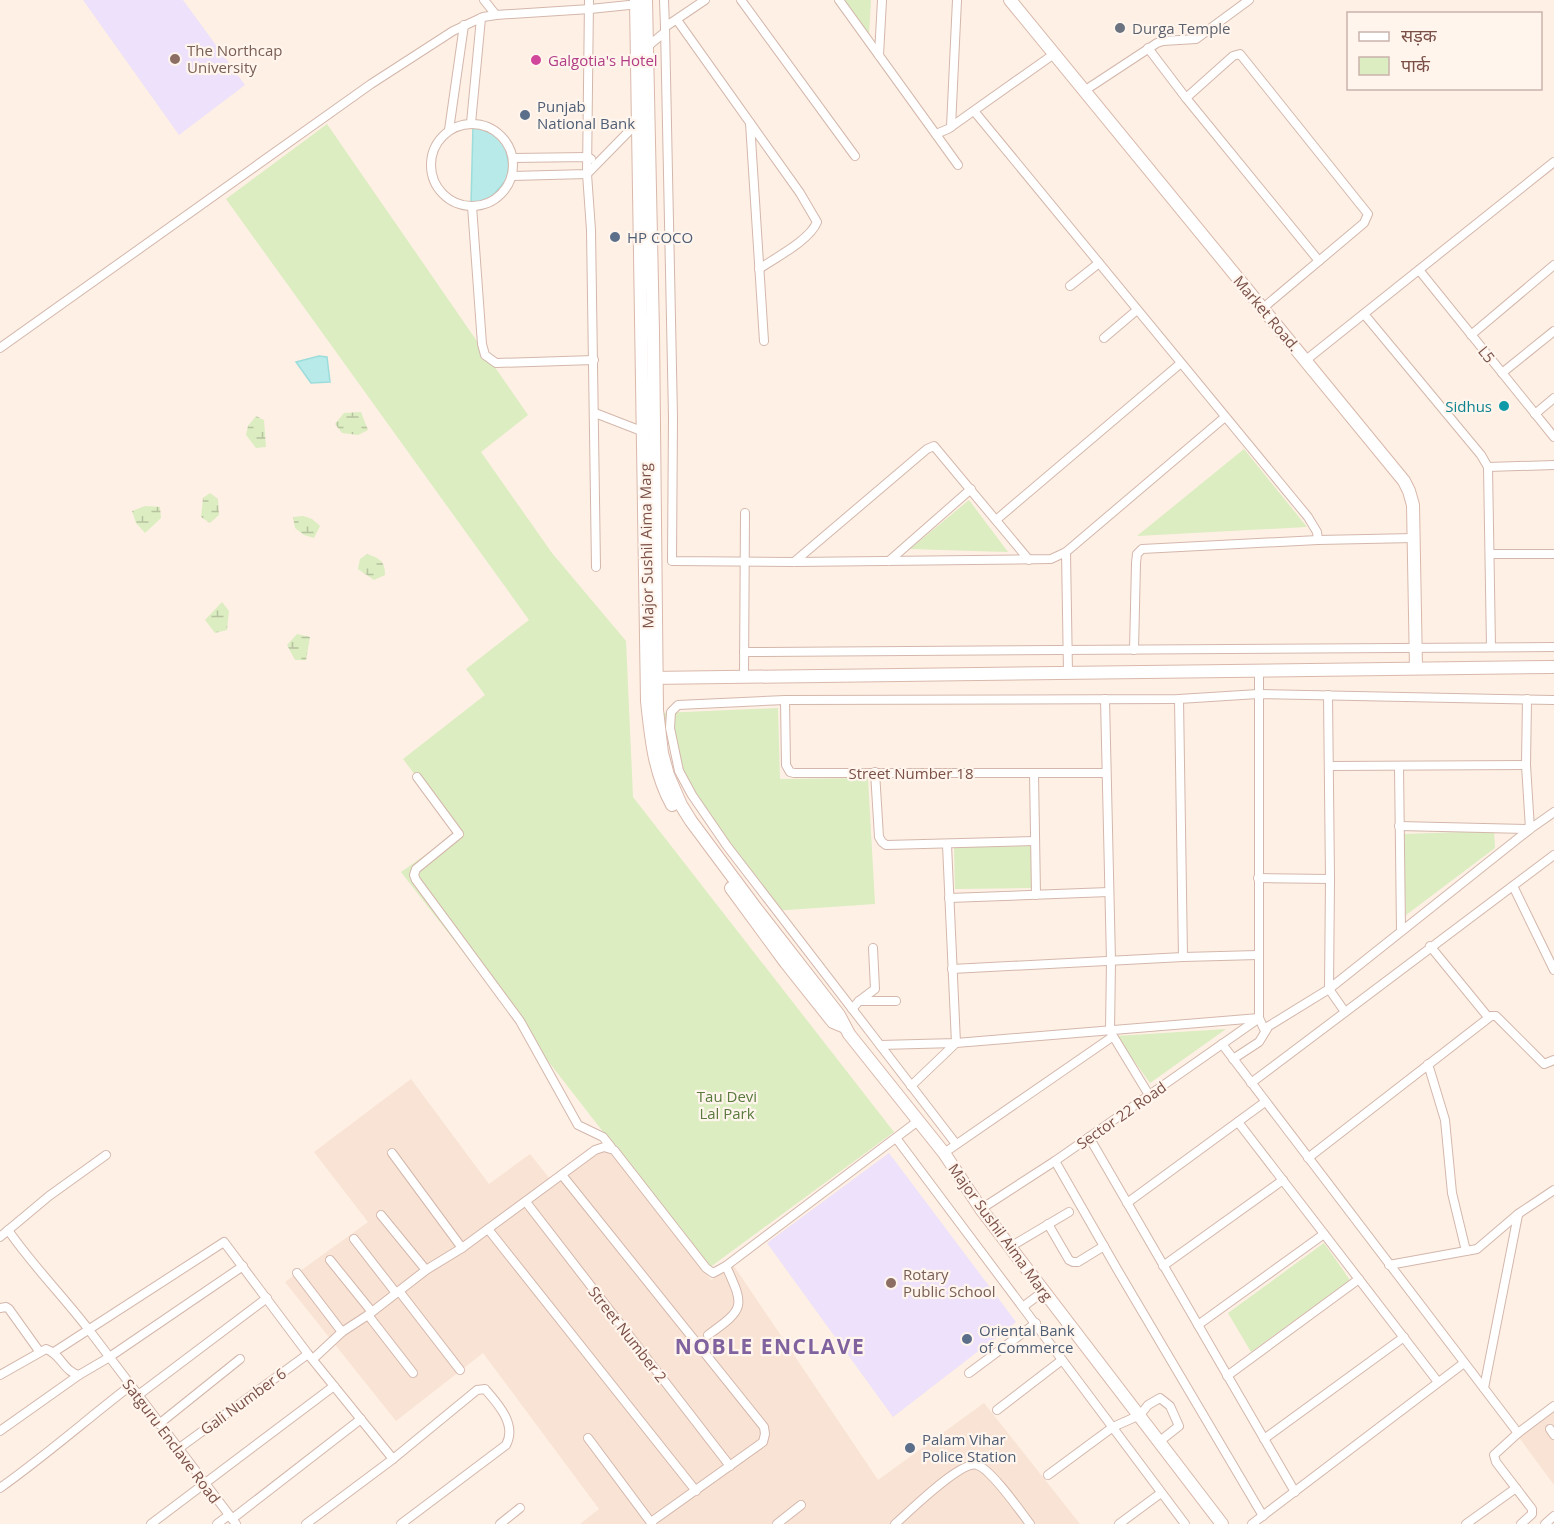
<svg xmlns="http://www.w3.org/2000/svg" width="1554" height="1524" font-family="'Open Sans','Noto Sans Devanagari',sans-serif">
<style>
.residential{fill:#f9e3d5}
.education{fill:#ede1fb}
.wetland{fill:url(#wetland-marsh)}
.park{fill:#dbedc1}
.water{fill:#b7eae9;stroke:#9cdddc;stroke-width:1.5}
.lines{fill:none;stroke-linecap:round;stroke-linejoin:round}
.street-casing{stroke:#d4b7ac;stroke-width:10}
.secondary-casing{stroke:#d9b8ab;stroke-width:14}
.street{stroke:#fff;stroke-width:8}
.secondary{stroke:#fff;stroke-width:12}
.worship-dot{fill:#6b7280;stroke:#fff5ed;stroke-width:2}
.education-dot{fill:#8d6e63;stroke:#fff5ed;stroke-width:2}
.hotel-dot{fill:#d1479c;stroke:#fff5ed;stroke-width:2}
.service-dot{fill:#5c6f8a;stroke:#fff5ed;stroke-width:2}
.culture-dot{fill:#0f9aa8;stroke:#fff5ed;stroke-width:2}
.labels{text-anchor:middle;dominant-baseline:central;stroke-width:4.5;stroke-linejoin:round;paint-order:stroke}
.worship-label{font-size:15px;fill:#5b616d;stroke:#fff5ed;text-anchor:start}
.education-label{font-size:15px;fill:#785e54;stroke:#fff5ed;text-anchor:start}
.hotel-label{font-size:15px;fill:#b23c85;stroke:#fff5ed;text-anchor:start}
.service-label{font-size:15px;fill:#4e5e75;stroke:#fff5ed;text-anchor:start}
.street-label{font-size:15px;fill:#7a5047;stroke:#fff5ed}
.culture-label{font-size:15px;fill:#0d838f;stroke:#fff5ed;text-anchor:end}
.park-label{font-size:15px;fill:#587a3c;stroke:#fff5ed}
.district-label{font-size:21px;font-weight:bold;letter-spacing:1.5px;fill:#7f629e;stroke:#fff5ed}
</style>
<defs>
<pattern id="wetland-marsh" width="20" height="14" patternUnits="userSpaceOnUse" patternTransform="scale(1.5)"><rect width="20" height="14" fill="#dbedc1"/><path d="M1 5h8M5 5V1M11 12h8M15 12V8" fill="none" stroke="#b7c29f"/></pattern>
</defs>
<rect width="100%" height="100%" fill="#fef0e4"/>
<g class="residential">
<path d="M411,1079L489,1184L530,1154L554,1184L607,1144L711,1280L734,1266L878,1480L984,1403L1080,1524H580L599,1509L483,1353L396,1421L285,1282L368,1222L314,1152Z"/>
<path d="M1554,1408V1485L1518,1436Z"/>
</g>
<g class="education">
<path d="M83,0H183L245,85L179,135Z"/>
<path d="M889,1153L1016,1322L893,1417L767,1243Z"/>
</g>
<g class="wetland">
<path d="M361,412L368,430L358,435L342,433L335,424L344,413Z"/>
<path d="M256,416L264,420L266,447L256,448L246,435L248,426Z"/>
<path d="M210,493L218,499L219,515L210,523L201,517L203,498Z"/>
<path d="M145,506L160,507L161,518L145,533L136,523L132,511Z"/>
<path d="M303,516L312,519L320,526L314,538L304,535L295,528L293,517Z"/>
<path d="M367,554C379,558 385,561 385,575L374,580L358,569L360,559Z"/>
<path d="M222,602L229,611L227,630L215,633L205,620Z"/>
<path d="M297,634L310,637L306,660H295L287,645Z"/>
</g>
<g class="park">
<path d="M844,0H871L869,35Z"/>
<path d="M327,124L528,415L481,452L552,553L626,641L633,797L894,1132L709,1268L401,872L458,832L403,759L485,695L466,669L529,620L226,199Z"/>
<path d="M1244,449L1307,527L1137,536Z"/>
<path d="M969,500L1008,552L910,549Z"/>
<path d="M778,708L780,779L868,778L875,904L772,911L679,772L662,713Z"/>
<path d="M1494,831L1495,848L1406,915L1403,834Z"/>
<path d="M1031,846L1032,888L955,889L954,847Z"/>
<path d="M1226,1029L1150,1083L1116,1036Z"/>
<path d="M1324,1243L1350,1280L1251,1352L1228,1313Z"/>
</g>
<g class="water">
<path d="M473,126L489,130L505,145L509,165L507,179L489,200L471,204Z"/>
<path d="M319,356L327,357L330,382L311,383L296,362Z"/>
</g>
<g class="lines">
<g class="street-casing">
<g id="street">
<path d="M484,0L496,15"/>
<path d="M589,0L587,174L591,230L596,567"/>
<path d="M664,0L665,27"/>
<path d="M705,0L665,27L673,417L672,561L794,562L1051,559L1066,552L1225,417"/>
<path d="M741,0L855,156"/>
<path d="M839,0L958,165"/>
<path d="M677,20L800,193L817,222C810,240 775,258 759,269"/>
<path d="M647,47L665,32"/>
<path d="M1148,48L1186,98L1319,261"/>
<path d="M879,55L882,0"/>
<path d="M1084,91L1157,43L1163,41L1196,39L1249,0"/>
<path d="M1186,98L1233,56L1240,54L1368,214L1364,223L1263,308"/>
<path d="M974,111L1308,517L1317,532L1318,540"/>
<path d="M471,123L481,18"/>
<path d="M750,123L764,341"/>
<circle cx="472" cy="165" r="41"/>
<path d="M951,127L957,0"/>
<path d="M449,130L464,25"/>
<path d="M936,134L948,129L1054,54"/>
<path d="M513,158L588,157L591,159"/>
<path d="M512,176L587,174L637,123"/>
<path d="M472,206L482,344L485,355L496,363L594,360"/>
<path d="M1419,270L1554,437"/>
<path d="M1070,286L1099,263"/>
<path d="M1364,314L1481,455L1488,467L1491,647"/>
<path d="M1471,335L1554,265"/>
<path d="M1104,338L1137,310"/>
<path d="M0,348L371,84L453,31L483,17L496,15L590,9L639,4"/>
<path d="M1306,360L1554,162"/>
<path d="M1502,373L1554,331"/>
<path d="M595,413L644,432"/>
<path d="M1535,414L1554,398"/>
<path d="M1488,467L1554,465"/>
<path d="M996,520L1181,363"/>
<path d="M1066,552L1068,673"/>
<path d="M1490,554H1554"/>
<path d="M889,561L971,489"/>
<path d="M794,562L927,449L934,446L1029,560"/>
<path d="M1134,650L1136,563L1137,554L1142,549L1318,540L1414,538"/>
<path d="M744,652L1554,647"/>
<path d="M1259,670V1018L1264,1029L1329,989L1530,829L1554,812"/>
<path d="M744,676L745,513"/>
<path d="M1328,695L1330,879L1329,989L1345,1012"/>
<path d="M1105,699L1111,961L1110,1031L1149,1095"/>
<path d="M1179,699L1183,957"/>
<path d="M785,700L786,765L790,772L794,773H1105"/>
<path d="M1329,766L1526,765"/>
<path d="M1399,766L1401,931"/>
<path d="M875,772L879,837L882,842L886,845L1035,841"/>
<path d="M1034,773L1036,895"/>
<path d="M417,777L459,834L416,869L414,875L416,880L520,1021L578,1125L603,1137L611,1147"/>
<path d="M1399,826L1530,829L1526,765L1527,699"/>
<path d="M1258,878L1330,879"/>
<path d="M1513,886L1554,970"/>
<path d="M949,898L1109,892"/>
<path d="M1430,946L1488,1017"/>
<path d="M952,969L1183,957L1258,955"/>
<path d="M859,1001H896"/>
<path d="M852,1009L859,1001L875,989L873,948"/>
<path d="M1259,1018L956,1043L880,1045L727,846L692,795L679,771L670,728L671,712L678,705L785,700L1179,699L1258,694L1554,700"/>
<path d="M1222,1044L1518,1433"/>
<path d="M880,1045L956,1144"/>
<path d="M1233,1059L1259,1042L1267,1029"/>
<path d="M1428,1064L1445,1120L1452,1193L1466,1251"/>
<path d="M1251,1083L1554,855"/>
<path d="M911,1086L956,1043L947,845"/>
<path d="M1238,1122L1438,1382"/>
<path d="M1089,1137L1295,1492"/>
<path d="M896,1138L1185,1524"/>
<path d="M392,1153L462,1248"/>
<path d="M944,1153L1112,1037"/>
<path d="M1308,1158L1491,1016H1496L1544,1064L1554,1060"/>
<path d="M1055,1161L1117,1269L1263,1516"/>
<path d="M562,1175L764,1427L765,1434L763,1442L651,1522"/>
<path d="M526,1202L730,1466"/>
<path d="M1127,1203L1265,1102"/>
<path d="M981,1209L1055,1161L1258,1019"/>
<path d="M381,1215L426,1270"/>
<path d="M1048,1224L1069,1260L1073,1262H1078L1104,1246"/>
<path d="M488,1229L696,1491"/>
<path d="M8,1230C33,1266 63,1296 89,1330C138,1395 187,1460 236,1524"/>
<path d="M0,1237L49,1196L106,1155"/>
<path d="M354,1239L396,1293"/>
<path d="M1010,1247L1069,1212"/>
<path d="M330,1260L372,1312"/>
<path d="M1389,1265L1477,1249L1518,1214L1554,1190"/>
<path d="M1163,1266L1283,1180"/>
<path d="M297,1273L342,1332"/>
<path d="M399,1291L460,1370"/>
<path d="M1024,1306L1044,1291"/>
<path d="M0,1308L6,1307L9,1309L39,1351"/>
<path d="M368,1315L413,1373"/>
<path d="M1198,1325L1324,1234"/>
<path d="M708,1335C746,1308 744,1306 726,1266"/>
<path d="M54,1352L224,1242L308,1354L393,1459"/>
<path d="M313,1359L342,1332L368,1315L426,1270L462,1248L595,1150L604,1147L614,1150L706,1268L713,1273L726,1266L918,1121"/>
<path d="M969,1373L1036,1323"/>
<path d="M0,1375L46,1349C61,1354 64,1372 79,1375L108,1358L243,1266"/>
<path d="M1227,1376L1359,1279"/>
<path d="M1484,1388L1518,1215"/>
<path d="M137,1396L267,1298"/>
<path d="M997,1410L1062,1360"/>
<path d="M159,1424L240,1359"/>
<path d="M1550,1429L1554,1435"/>
<path d="M0,1431L79,1375"/>
<path d="M588,1438L652,1524"/>
<path d="M1264,1439L1404,1337"/>
<path d="M178,1449L308,1354"/>
<path d="M1048,1475L1113,1427L1140,1415L1148,1405L1160,1398L1170,1406L1179,1426L1160,1441"/>
<path d="M0,1488C45,1456 86,1420 130,1386"/>
<path d="M232,1519L361,1419"/>
<path d="M151,1524L334,1386"/>
<path d="M217,1524L229,1515"/>
<path d="M306,1524L393,1459L477,1390L485,1389C499,1405 517,1425 506,1445L401,1524"/>
<path d="M500,1524L520,1508"/>
<path d="M777,1524L801,1505"/>
<path d="M895,1524C909,1512 961,1460 977,1465C990,1468 1021,1512 1030,1524"/>
<path d="M1119,1524L1161,1493"/>
<path d="M1252,1524L1464,1363"/>
<path d="M1466,1524L1516,1488"/>
<path d="M1521,1524L1532,1514V1509L1496,1462L1494,1455L1518,1433L1554,1406"/>
<path d="M1545,1524L1554,1516"/>
</g>
</g>
<g class="secondary-casing">
<g id="secondary">
<path d="M636,0L647,701C651,738 654,772 672,805"/>
<path d="M646,0L653,332L657,710L662,753L668,775L681,805L691,821L755,907L839,1015L849,1034L944,1153L981,1209L1222,1524"/>
<path d="M1010,0L1404,481L1409,491L1413,505L1416,668"/>
<path d="M649,678L1554,667"/>
<path d="M731,888L786,963L833,1022L845,1027"/>
</g>
</g>
<use href="#street" class="street"/>
<use href="#secondary" class="secondary"/>
</g>
<circle class="worship-dot" cx="1120" cy="28" r="6"/>
<g class="education-dot">
<circle cx="175" cy="59" r="6"/>
<circle cx="891" cy="1283" r="6"/>
</g>
<circle class="hotel-dot" cx="536" cy="60" r="6"/>
<g class="service-dot">
<circle cx="525" cy="115" r="6"/>
<circle cx="615" cy="237" r="6"/>
<circle cx="967" cy="1339" r="6"/>
<circle cx="910" cy="1448" r="6"/>
</g>
<circle class="culture-dot" cx="1504" cy="406" r="6"/>
<g class="labels">
<g class="worship-label">
<text x="1132" y="28">Durga Temple</text>
</g>
<g class="education-label">
<text x="187" y="50">The Northcap<tspan x="187" dy="17">University</tspan></text>
<text x="903" y="1274">Rotary<tspan x="903" dy="17">Public School</tspan></text>
</g>
<g class="hotel-label">
<text x="548" y="60">Galgotia's Hotel</text>
</g>
<g class="service-label">
<text x="537" y="106">Punjab<tspan x="537" dy="17">National Bank</tspan></text>
<text x="627" y="237">HP COCO</text>
<text x="979" y="1330">Oriental Bank<tspan x="979" dy="17">of Commerce</tspan></text>
<text x="922" y="1439">Palam Vihar<tspan x="922" dy="17">Police Station</tspan></text>
</g>
<g class="street-label">
<text transform="translate(1267 313) rotate(50)">Market Road.</text>
<text transform="translate(1487 354) rotate(51)">L5</text>
<text transform="translate(646 546) rotate(-91)">Major Sushil Aima Marg</text>
<text x="911" y="773">Street Number 18</text>
<text transform="translate(1121 1115) rotate(-35)">Sector 22 Road</text>
<text transform="translate(1001 1232) rotate(54)">Major Sushil Aima Marg</text>
<text transform="translate(628 1334) rotate(52)">Street Number 2</text>
<text transform="translate(243 1401) rotate(-36)">Gali Number 6</text>
<text transform="translate(172 1441) rotate(53)">Satguru Enclave Road</text>
</g>
<g class="culture-label">
<text x="1492" y="406">Sidhus</text>
</g>
<g class="park-label">
<text x="727" y="1096">Tau Devi<tspan x="727" dy="17">Lal Park</tspan></text>
</g>
<g class="district-label">
<text x="770" y="1346">NOBLE ENCLAVE</text>
</g>
</g>
<rect x="1347" y="12" width="195" height="78" fill="#fff5ed" stroke="#cab3ab" stroke-width="1.5"/>
<rect x="1359" y="32" width="30" height="9" fill="#ffffff" stroke="#cab3ab" stroke-width="1.5"/>
<text x="1401" y="42" font-size="18" fill="#7a5047">सड़क</text>
<rect x="1359" y="57" width="30" height="18" fill="#dbedc1" stroke="#cab3ab" stroke-width="1.5"/>
<text x="1401" y="72" font-size="18" fill="#7a5047">पार्क</text>
</svg>
